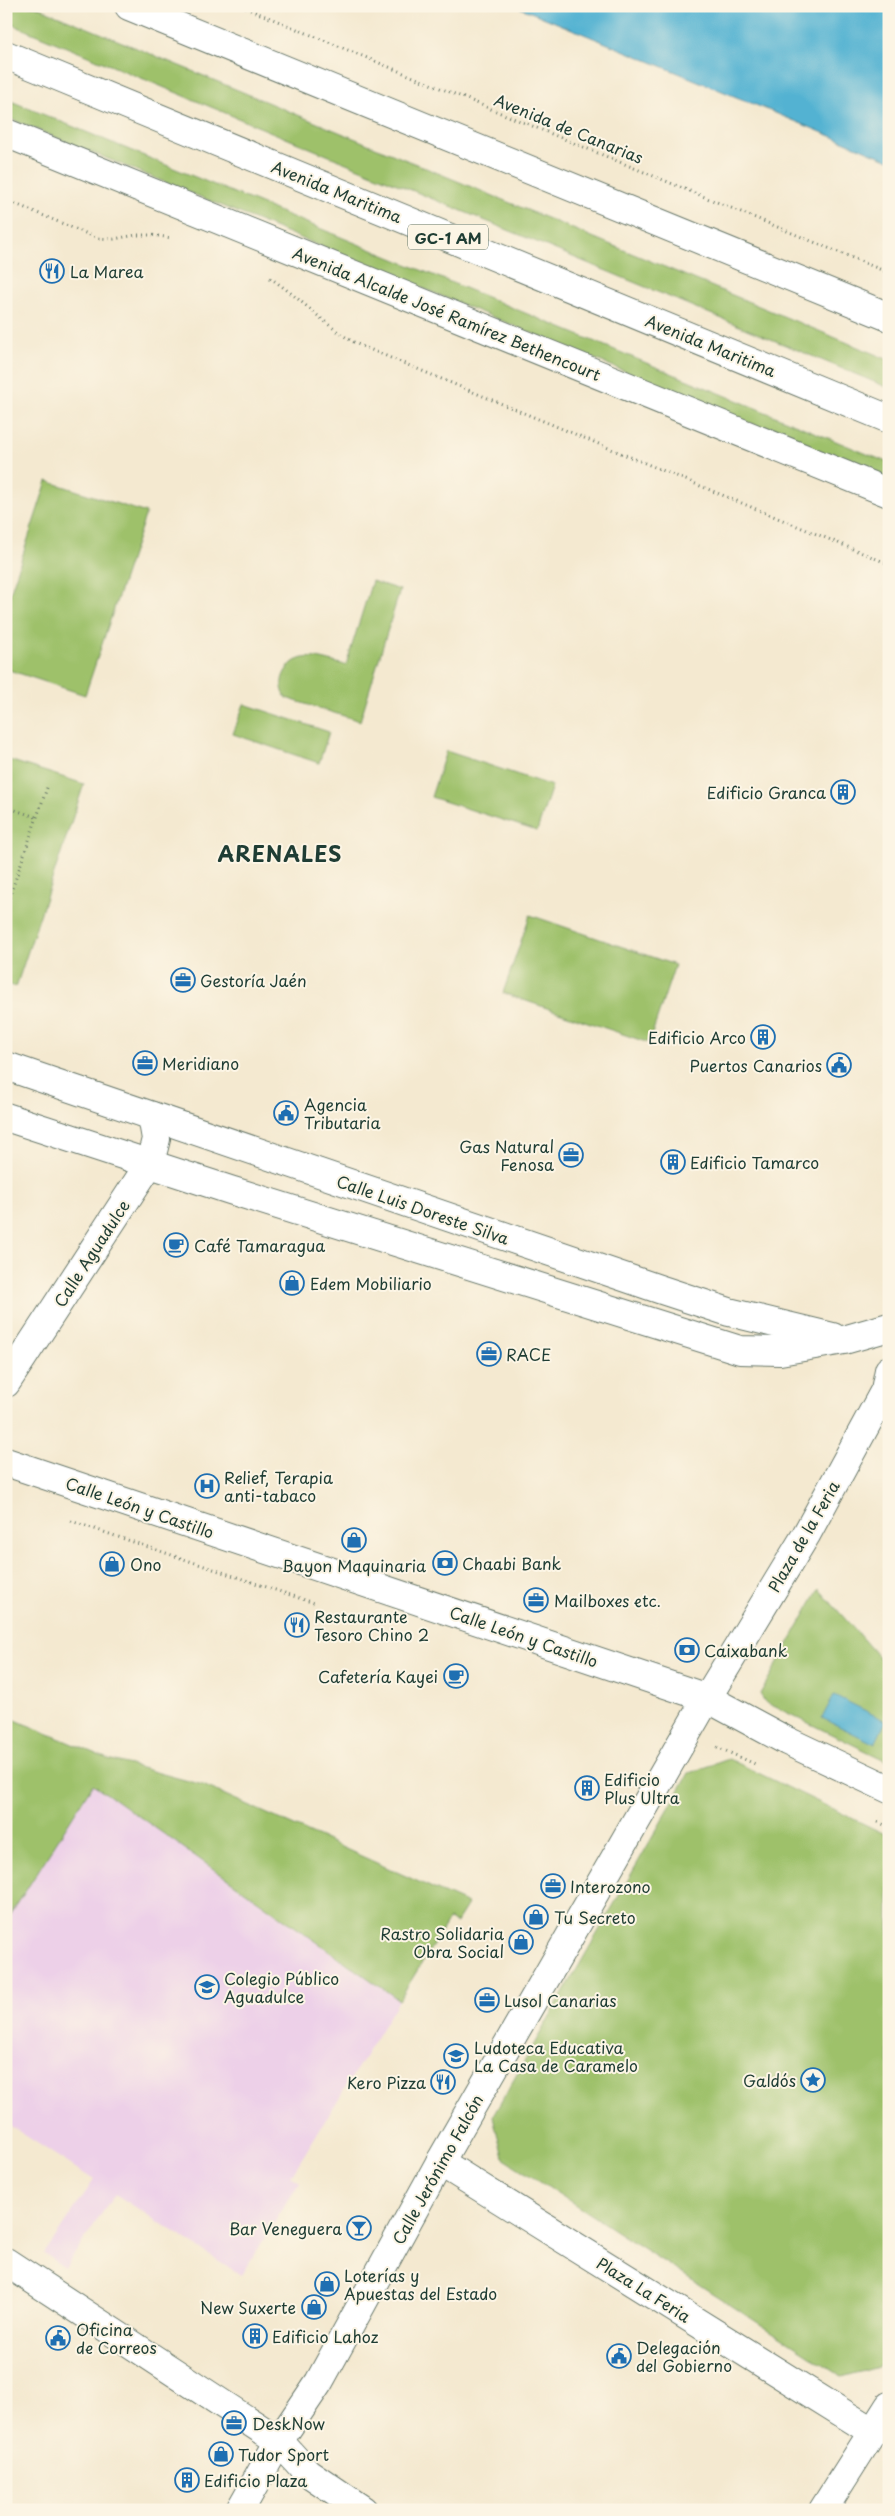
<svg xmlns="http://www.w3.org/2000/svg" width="895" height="2516" font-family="'Playpen Sans',sans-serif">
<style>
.built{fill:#edd0e8}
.green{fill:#9ec16b;stroke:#5e7f50}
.water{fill:#53b2d2;stroke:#397883}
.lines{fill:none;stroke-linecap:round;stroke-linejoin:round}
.street-casing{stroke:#6a796b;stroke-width:30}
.secondary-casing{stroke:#6a796b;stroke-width:30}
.highway-casing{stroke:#6a796b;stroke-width:30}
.path{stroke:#6a796b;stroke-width:3;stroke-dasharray:1 4;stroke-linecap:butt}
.street{stroke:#fff;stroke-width:28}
.secondary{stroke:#fff;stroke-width:28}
.highway{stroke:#fff;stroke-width:28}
.labels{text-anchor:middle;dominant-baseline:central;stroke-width:4;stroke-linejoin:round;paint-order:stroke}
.shield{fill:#fcf5e5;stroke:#617469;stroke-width:1}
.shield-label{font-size:15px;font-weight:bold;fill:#1f3d34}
.street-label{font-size:16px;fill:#1f3d34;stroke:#fcf5e5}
.poi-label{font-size:16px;fill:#1f3d34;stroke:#fcf5e5;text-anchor:start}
.district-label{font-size:21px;font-weight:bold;letter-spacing:1px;fill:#1f3d34;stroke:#fcf5e5}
</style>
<rect width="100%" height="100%" fill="#fcf5e5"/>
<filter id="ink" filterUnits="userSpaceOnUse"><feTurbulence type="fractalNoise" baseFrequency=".02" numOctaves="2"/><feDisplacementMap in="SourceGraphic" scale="10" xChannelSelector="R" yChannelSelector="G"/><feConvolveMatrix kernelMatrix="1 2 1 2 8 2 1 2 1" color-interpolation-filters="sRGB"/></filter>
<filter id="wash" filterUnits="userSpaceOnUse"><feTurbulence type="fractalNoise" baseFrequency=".0096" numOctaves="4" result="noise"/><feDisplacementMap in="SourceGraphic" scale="20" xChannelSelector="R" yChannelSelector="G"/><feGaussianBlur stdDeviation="1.12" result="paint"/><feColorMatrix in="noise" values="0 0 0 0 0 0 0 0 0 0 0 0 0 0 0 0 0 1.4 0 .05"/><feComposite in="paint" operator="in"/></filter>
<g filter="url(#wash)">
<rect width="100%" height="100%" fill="#f4e9d0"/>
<path class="built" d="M6,1716L108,1759L203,1785L468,1904L456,1923L449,1919L291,2176L300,2182L241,2275L115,2194L65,2268L44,2254L94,2180L6,2123Z"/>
<g class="green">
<path d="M6,6H35L889,360V388L6,22Z"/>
<path d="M6,99L889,463V480L6,117Z"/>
<path d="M47,481L146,513L85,695L6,669V606Z"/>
<path d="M372,581L400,590L360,721L286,698C281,689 280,681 285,672C299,647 324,661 346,665Z"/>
<path d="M244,704L329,732L319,763L233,734Z"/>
<path d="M446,751L552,786L537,831L431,797Z"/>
<path d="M6,759L84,784L16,987L6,984Z"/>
<path d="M530,915L675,965L649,1043L503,993Z"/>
<path d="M819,1589L889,1669V1762L765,1702L760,1694Z"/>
<path d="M6,1716L108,1759L203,1785L468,1904L456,1923L449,1919L399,2000L93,1784L6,1922Z"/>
<path d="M729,1759L889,1836V2355L882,2366L842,2377L503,2158L493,2116L689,1773Z"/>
</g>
<g class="water">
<path d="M516,6H889V160Z"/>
<path d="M834,1695L886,1721L875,1744L822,1718Z"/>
</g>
</g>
<g filter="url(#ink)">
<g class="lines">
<g class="street-casing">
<g id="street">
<path d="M6,1383L150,1163L156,1139L152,1116"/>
<path d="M440,2162L873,2432"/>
<path d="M6,2262L279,2441L307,2472L363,2510"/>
<path d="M240,2510L279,2441L319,2382L440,2162L707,1698L806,1535L885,1390L889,1370"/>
<path d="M823,2510L889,2406"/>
</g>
</g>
<g class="secondary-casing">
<g id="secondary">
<path d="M6,133L889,493"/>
<path d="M6,1066L659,1289L729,1312L833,1337"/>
<path d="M6,1117L230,1190L740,1350L780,1351L844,1340L889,1327"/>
<path d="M6,1462L707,1698L787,1741L889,1789"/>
</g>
</g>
<g class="highway-casing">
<g id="highway">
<path d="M129,6L889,317"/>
<path d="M6,55L889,419"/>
</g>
</g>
<g class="path">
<path d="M241,6L889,273"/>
<path d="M6,200L97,238L114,239L136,235H151L172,238"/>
<path d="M270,278C301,298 325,326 357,344L889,564"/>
<path d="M6,807L36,817"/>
<path d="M6,907L48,785"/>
<path d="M71,1521L314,1603"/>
<path d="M717,1747L755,1764"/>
<path d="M878,1822L889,1827"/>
</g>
<use href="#street" class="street"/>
<use href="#secondary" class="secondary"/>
<use href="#highway" class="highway"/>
</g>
</g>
<defs>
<g id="restaurant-ring" transform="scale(1.25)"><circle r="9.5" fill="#fcf5e5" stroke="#1f6fb2" stroke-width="1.5"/><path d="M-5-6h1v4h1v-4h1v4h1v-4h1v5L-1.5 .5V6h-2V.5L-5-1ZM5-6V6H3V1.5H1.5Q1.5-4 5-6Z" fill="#1f6fb2"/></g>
<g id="building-ring" transform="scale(1.25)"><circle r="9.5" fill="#fcf5e5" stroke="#1f6fb2" stroke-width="1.5"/><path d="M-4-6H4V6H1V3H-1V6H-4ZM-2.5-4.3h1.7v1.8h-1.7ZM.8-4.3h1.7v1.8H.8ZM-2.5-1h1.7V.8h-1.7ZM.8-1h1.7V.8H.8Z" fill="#1f6fb2"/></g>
<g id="office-ring" transform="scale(1.25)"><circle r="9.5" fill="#fcf5e5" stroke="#1f6fb2" stroke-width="1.5"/><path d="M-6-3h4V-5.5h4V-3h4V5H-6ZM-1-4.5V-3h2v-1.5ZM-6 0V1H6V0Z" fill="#1f6fb2"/></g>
<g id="civic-ring" transform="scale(1.25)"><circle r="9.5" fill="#fcf5e5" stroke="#1f6fb2" stroke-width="1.5"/><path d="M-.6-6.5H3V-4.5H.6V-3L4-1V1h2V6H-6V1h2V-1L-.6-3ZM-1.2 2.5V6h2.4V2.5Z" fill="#1f6fb2"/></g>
<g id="cafe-ring" transform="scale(1.25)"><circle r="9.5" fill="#fcf5e5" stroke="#1f6fb2" stroke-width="1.5"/><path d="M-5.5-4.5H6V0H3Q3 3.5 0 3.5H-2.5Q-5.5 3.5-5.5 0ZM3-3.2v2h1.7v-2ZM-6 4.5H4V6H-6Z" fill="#1f6fb2"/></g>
<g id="shop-ring" transform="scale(1.25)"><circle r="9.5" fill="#fcf5e5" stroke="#1f6fb2" stroke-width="1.5"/><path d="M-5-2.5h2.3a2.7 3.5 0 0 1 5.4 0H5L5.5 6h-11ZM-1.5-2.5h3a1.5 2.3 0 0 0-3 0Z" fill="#1f6fb2"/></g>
<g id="hospital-ring" transform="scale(1.25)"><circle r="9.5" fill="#fcf5e5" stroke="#1f6fb2" stroke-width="1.5"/><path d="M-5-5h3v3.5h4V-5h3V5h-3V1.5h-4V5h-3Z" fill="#1f6fb2"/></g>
<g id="bank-ring" transform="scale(1.25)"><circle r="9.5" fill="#fcf5e5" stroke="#1f6fb2" stroke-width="1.5"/><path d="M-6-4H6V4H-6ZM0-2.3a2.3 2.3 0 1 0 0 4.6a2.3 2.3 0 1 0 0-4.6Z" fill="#1f6fb2"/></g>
<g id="school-ring" transform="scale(1.25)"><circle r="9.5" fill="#fcf5e5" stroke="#1f6fb2" stroke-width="1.5"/><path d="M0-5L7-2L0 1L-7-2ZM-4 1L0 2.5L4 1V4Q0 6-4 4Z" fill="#1f6fb2"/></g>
<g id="sight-ring" transform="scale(1.25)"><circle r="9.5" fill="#fcf5e5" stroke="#1f6fb2" stroke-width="1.5"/><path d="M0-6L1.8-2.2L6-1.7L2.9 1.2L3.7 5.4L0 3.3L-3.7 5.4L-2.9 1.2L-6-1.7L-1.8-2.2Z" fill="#1f6fb2"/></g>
<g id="bar-ring" transform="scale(1.25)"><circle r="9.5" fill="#fcf5e5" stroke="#1f6fb2" stroke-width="1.5"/><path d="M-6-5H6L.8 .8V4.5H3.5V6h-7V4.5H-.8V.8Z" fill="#1f6fb2"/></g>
</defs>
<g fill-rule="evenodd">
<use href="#restaurant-ring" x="52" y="271"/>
<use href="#building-ring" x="843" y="792"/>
<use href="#office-ring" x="183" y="980"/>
<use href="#building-ring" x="763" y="1037"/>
<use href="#office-ring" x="145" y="1063"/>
<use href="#civic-ring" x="839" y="1065"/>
<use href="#civic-ring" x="286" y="1113"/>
<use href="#office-ring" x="571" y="1155"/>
<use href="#building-ring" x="673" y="1162"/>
<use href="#cafe-ring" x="176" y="1245"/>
<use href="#shop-ring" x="292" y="1283"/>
<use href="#office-ring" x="489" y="1354"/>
<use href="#hospital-ring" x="207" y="1486"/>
<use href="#shop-ring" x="354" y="1540"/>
<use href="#bank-ring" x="445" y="1563"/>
<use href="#shop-ring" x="112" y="1564"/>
<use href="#office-ring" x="536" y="1600"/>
<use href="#restaurant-ring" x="297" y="1625"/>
<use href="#bank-ring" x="687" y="1650"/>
<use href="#cafe-ring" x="456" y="1676"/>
<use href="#building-ring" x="587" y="1788"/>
<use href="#office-ring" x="553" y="1886"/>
<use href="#shop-ring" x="536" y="1917"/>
<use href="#shop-ring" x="521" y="1942"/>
<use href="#school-ring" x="207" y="1987"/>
<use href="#office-ring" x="487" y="2000"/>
<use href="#school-ring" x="456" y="2056"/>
<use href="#sight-ring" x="813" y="2080"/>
<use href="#restaurant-ring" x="443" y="2082"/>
<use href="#bar-ring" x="359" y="2228"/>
<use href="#shop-ring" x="327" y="2284"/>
<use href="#shop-ring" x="314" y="2307"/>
<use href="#building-ring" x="255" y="2336"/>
<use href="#civic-ring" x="58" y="2338"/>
<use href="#civic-ring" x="619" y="2356"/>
<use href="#office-ring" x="234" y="2423"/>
<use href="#shop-ring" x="221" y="2454"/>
<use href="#building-ring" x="187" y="2480"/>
</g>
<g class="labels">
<rect class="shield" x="408" y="224.5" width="80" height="25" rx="4"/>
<g class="shield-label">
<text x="448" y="237">GC-1 AM</text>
</g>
<g class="street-label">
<text transform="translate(569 128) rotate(22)">Avenida de Canarias</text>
<text transform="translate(337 191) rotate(22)">Avenida Maritima</text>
<text transform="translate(447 313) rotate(22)">Avenida Alcalde José Ramírez Bethencourt</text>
<text transform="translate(711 345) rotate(22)">Avenida Maritima</text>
<text transform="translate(423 1209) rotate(19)">Calle Luis Doreste Silva</text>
<text transform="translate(91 1253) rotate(-57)">Calle Aguadulce</text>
<text transform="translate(140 1507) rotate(19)">Calle León y Castillo</text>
<text transform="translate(803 1536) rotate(-60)">Plaza de la Feria</text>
<text transform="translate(524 1636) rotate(19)">Calle León y Castillo</text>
<text transform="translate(437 2169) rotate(-61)">Calle Jerónimo Falcón</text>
<text transform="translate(644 2289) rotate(32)">Plaza La Feria</text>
</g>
<g class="poi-label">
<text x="70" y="271">La Marea</text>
<text x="826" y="792" text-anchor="end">Edificio Granca</text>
<text x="200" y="980">Gestoría Jaén</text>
<text x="746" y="1037" text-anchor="end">Edificio Arco</text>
<text x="162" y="1063">Meridiano</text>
<text x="822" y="1065" text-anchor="end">Puertos Canarios</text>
<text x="304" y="1104">Agencia<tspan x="304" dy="18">Tributaria</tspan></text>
<text x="554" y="1146" text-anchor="end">Gas Natural<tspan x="554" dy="18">Fenosa</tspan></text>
<text x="690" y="1162">Edificio Tamarco</text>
<text x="194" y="1245">Café Tamaragua</text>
<text x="310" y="1283">Edem Mobiliario</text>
<text x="506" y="1354">RACE</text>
<text x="224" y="1477">Relief, Terapia<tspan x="224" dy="18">anti-tabaco</tspan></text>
<text x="462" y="1563">Chaabi Bank</text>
<text x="130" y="1564">Ono</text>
<text x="354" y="1565" text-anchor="middle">Bayon Maquinaria</text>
<text x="554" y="1600">Mailboxes etc.</text>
<text x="314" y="1616">Restaurante<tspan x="314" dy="18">Tesoro Chino 2</tspan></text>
<text x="704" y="1650">Caixabank</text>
<text x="438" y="1676" text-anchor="end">Cafetería Kayei</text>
<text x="604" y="1779">Edificio<tspan x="604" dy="18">Plus Ultra</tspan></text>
<text x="570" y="1886">Interozono</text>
<text x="554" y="1917">Tu Secreto</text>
<text x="504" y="1933" text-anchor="end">Rastro Solidaria<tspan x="504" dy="18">Obra Social</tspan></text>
<text x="224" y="1978">Colegio Público<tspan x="224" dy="18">Aguadulce</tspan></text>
<text x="504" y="2000">Lusol Canarias</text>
<text x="474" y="2047">Ludoteca Educativa<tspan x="474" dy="18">La Casa de Caramelo</tspan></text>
<text x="796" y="2080" text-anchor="end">Galdós</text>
<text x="426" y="2082" text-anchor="end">Kero Pizza</text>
<text x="342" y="2228" text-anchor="end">Bar Veneguera</text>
<text x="344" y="2275">Loterías y<tspan x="344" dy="18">Apuestas del Estado</tspan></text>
<text x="296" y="2307" text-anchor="end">New Suxerte</text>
<text x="76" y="2329">Oficina<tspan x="76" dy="18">de Correos</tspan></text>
<text x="272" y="2336">Edificio Lahoz</text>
<text x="636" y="2347">Delegación<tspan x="636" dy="18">del Gobierno</tspan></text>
<text x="252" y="2423">DeskNow</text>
<text x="238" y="2454">Tudor Sport</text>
<text x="204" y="2480">Edificio Plaza</text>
</g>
<g class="district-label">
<text x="280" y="853">ARENALES</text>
</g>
</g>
<rect width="895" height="2516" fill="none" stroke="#fcf5e5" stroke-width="25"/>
</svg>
